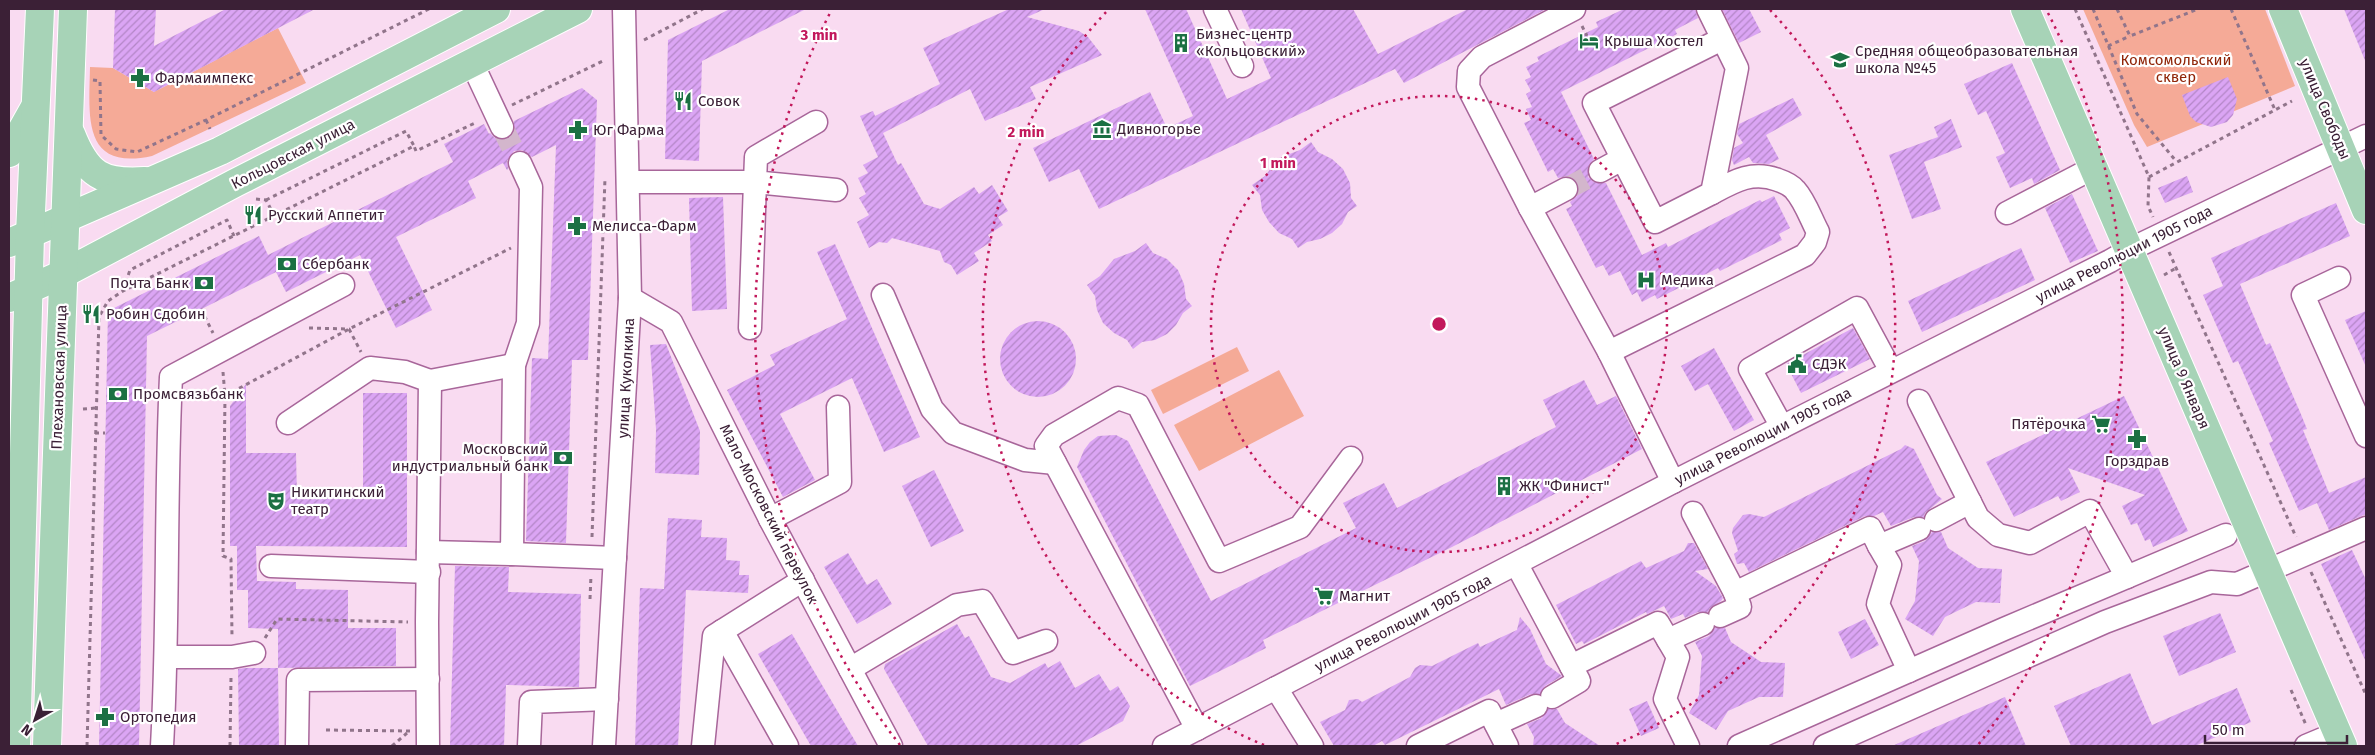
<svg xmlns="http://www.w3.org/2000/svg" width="2375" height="755" font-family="'Fira Sans',sans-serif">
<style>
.green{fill:#f5aa97}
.building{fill:url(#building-hatch)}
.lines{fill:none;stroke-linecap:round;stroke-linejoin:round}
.minor-tunnel{stroke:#d3b6cc;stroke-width:22;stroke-dasharray:22 11;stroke-linecap:butt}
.minor-casing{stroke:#a8669a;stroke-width:25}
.major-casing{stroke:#fff;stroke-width:30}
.path{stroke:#91758b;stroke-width:3;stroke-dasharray:4 4;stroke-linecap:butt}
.minor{stroke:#fff;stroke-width:22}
.major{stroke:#a7d3b7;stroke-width:28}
.ring{fill:none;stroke:#c2185b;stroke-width:2.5;stroke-dasharray:2.5 5}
.labels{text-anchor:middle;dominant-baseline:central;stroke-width:4.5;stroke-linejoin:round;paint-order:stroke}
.poi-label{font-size:15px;fill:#3b2036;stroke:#fff;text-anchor:start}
.park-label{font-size:15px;fill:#902609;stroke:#fff}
.street-label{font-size:15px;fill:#3b2036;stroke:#fff}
.centre{fill:#c2185b;stroke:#fff;stroke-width:2.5}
.ring-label{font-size:15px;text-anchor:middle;font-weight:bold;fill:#c2185b;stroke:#fff;stroke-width:4.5;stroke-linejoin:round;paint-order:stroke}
</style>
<defs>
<pattern id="building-hatch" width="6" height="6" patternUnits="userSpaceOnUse" patternTransform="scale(1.25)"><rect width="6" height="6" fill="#dba5f4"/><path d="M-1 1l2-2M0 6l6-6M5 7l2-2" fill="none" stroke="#b386c6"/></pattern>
</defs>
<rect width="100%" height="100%" fill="#f9dbf1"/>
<g class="green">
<path d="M2083,9H2265L2295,86L2147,147L2134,125Z"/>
<path d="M278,28L306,83L152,156C82,171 89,117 90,67L113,68L154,92Z"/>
<path d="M1237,347L1249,371L1163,414L1151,390Z"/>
<path d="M1279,370L1304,416L1199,471L1174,425Z"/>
</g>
<g class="building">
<path d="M115,9H156L154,46L226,9H315L154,92L113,68Z"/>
<path d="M730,9H806L702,61L699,161L665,159L668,40Z"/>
<path d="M1009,9H1045L1027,17L1079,31L1088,37L1102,55L1030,87L1036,99L985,121L970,89L883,133L898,165L901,163L924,204L940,209L974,187L979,194L992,185L1008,211L998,217L1003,225L988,235L992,241L974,253L979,261L957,275L951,265L944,262L940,251L892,238L887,243L879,242L869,248L857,222L869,215L859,198L866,194L858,178L868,173L863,165L878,157L860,116L873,111L875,116L940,84L923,48Z"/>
<path d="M1145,9H1186L1227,99L1271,78L1241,9H1353L1378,54L1468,9H1546L1404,83L1395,69L1099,209L1079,169L1049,182L1033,148L1150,92L1167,128L1193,116Z"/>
<path d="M1624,9H1695L1698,18L1675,30L1677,34L1561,92L1594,159L1589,165L1588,177L1594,182L1606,183L1642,255L1666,243L1668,247L1760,200L1762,202L1774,196L1790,228L1779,234L1782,240L1720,271L1718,268L1657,299L1655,295L1642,302L1637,292L1632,295L1620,271L1609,276L1603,265L1596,268L1566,209L1572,206L1570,202L1577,196L1578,183L1573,178L1567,176L1558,178L1553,169L1548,172L1524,123L1531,120L1526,109L1532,107L1526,94L1531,91L1525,80L1531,77L1526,67L1539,61L1537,57L1598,27L1596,22Z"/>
<path d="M1722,9H1749L1761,32L1739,43Z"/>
<path d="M2344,9H2366V63Z"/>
<path d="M2012,63L2060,170L2034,184L2032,178L2010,188L1996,157L2005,153L1986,111L1978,115L1964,84Z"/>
<path d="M2228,77L2237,99L2233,115L2227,122L2211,127L2196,122L2190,116L2182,95Z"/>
<path d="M582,88L597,100L588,360H572L566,543L526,541L532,358L548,359L556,145L532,157L522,150L514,151L507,161L508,169L507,170L503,163L468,181L476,198L396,237L432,310L396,328L360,255L286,292L276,272L147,336L139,746H99L108,311L259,236L268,255L453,162L444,144L484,124L489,134L490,133L495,138L507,139L513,134L514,121Z"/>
<path d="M1793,98L1802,115L1766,135L1779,159L1769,164L1753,163L1749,157L1734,165L1732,160L1734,148L1743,143L1737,134L1739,124Z"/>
<path d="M1951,119L1962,147L1924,162L1941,209L1912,219L1889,155L1938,137L1934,127Z"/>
<path d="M1311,142L1318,152L1332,159L1343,169L1350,183L1351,198L1357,206L1348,212L1342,224L1332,233L1320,239L1307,242L1298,248L1292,239L1279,233L1269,222L1262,210L1260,195L1252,185L1265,176L1279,158L1300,150Z"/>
<path d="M2187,176L2193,192L2165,203L2158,188Z"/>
<path d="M2072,194L2098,251L2070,263L2045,208Z"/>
<path d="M723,197L727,309L692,311L689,198Z"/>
<path d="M2336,203L2350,236L2240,284L2266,345L2270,343L2300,412L2307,429L2303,430L2329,493L2366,477V514L2329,530L2317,503L2299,511L2269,443L2273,441L2238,361L2233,363L2203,295L2223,286L2211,258Z"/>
<path d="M1146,243L1153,253L1167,259L1178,270L1184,284L1186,299L1192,306L1183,313L1176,325L1167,334L1155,340L1142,342L1133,349L1127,340L1114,333L1103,323L1097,310L1095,296L1087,285L1100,276L1114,259L1135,251Z"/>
<path d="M835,244L920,437L884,452L852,378L780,414L815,480L783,497L727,390L775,365L770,355L847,319L817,252Z"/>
<path d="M2021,248L2035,280L1922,332L1908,301Z"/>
<path d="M2366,311V367L2345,320Z"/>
<circle cx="1038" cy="359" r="38"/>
<path d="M1853,328L1870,359L1801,393L1786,364Z"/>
<path d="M666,344L700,431L699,475L655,473L656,429L650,345Z"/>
<path d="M1714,348L1754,420L1734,431L1708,384L1695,391L1681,366Z"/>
<path d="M1584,380L1597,405L1616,396L1642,449L1452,547L1263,640L1266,648L1190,686L1077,467L1084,450L1090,442L1098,436L1116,435L1128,441L1211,601L1356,528L1343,503L1384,483L1397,508L1556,427L1543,400Z"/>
<path d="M246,384V453H296L297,497H363V393H407V547L256,546L257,581L296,582V589L348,590V628H396V666L278,668V629L248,628V590H237V546H230V406Z"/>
<path d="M2124,396L2188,531L2153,547L2150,539L2145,541L2137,523L2131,525L2122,506L2145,495L2068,468L2080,492L2061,501L2058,496L2014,517L1986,462Z"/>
<path d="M1905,445L1914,449L1937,495L1942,499L1925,513L1924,517H1914L1891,526L1883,512L1874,516H1865L1749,572L1744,563L1737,564L1734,554L1738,551L1732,533L1733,528L1743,515L1749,514L1764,517L1901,449Z"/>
<path d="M934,470L964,531L931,547L902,486Z"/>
<path d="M668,518L702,520L701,537L727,538L726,560L740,561L739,575H749L748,593L686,590L678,746H635L640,588L664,589Z"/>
<path d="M1932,532H1941L1948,548L1978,568L2002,569L2000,603L1976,602L1945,617L1933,636L1905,619L1915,601L1919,561L1912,546L1925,541Z"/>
<path d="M1688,543H1694L1708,569L1695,571L1716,586L1723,598L1721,601L1710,608L1708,612H1698L1685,618L1683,614L1671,619L1664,606L1647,614L1646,612L1584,644L1582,641L1576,644L1556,605L1641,561L1646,568L1684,551Z"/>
<path d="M2352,550L2366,580V662L2321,564Z"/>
<path d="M848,553L867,585L877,579L892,604L857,624L824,567Z"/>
<path d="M455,566L509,567L508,592L581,594L579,687L506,685L504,746H450Z"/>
<path d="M2220,613L2236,652L2179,676L2163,636Z"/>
<path d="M1520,617L1530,629L1546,664L1562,676L1545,686L1540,694H1531L1506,705L1499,689L1385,745L1382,741L1373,746H1334L1320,722L1345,710L1349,700L1358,699L1362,702L1410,677L1415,668L1420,665L1432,666L1478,643L1480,647L1517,630Z"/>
<path d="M1865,619L1879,645L1851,659L1838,632Z"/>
<path d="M957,624L965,638L969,636L991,677L1010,683L1045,663L1048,668L1060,661L1075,688L1099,674L1110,691L1118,686L1130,706L1123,721L1076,746H928L884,669L885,664Z"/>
<path d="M1715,628H1725L1731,642L1761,662L1785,663L1783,697H1759L1728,711L1716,730L1689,713L1699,695L1702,656L1695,642L1709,636Z"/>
<path d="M792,634L858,746H811L758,654Z"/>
<path d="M245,668H278L279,746H239L238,669Z"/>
<path d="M2130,673L2152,725L2237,688L2251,722L2195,746H2071L2054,706Z"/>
<path d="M2005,697L2026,746H1892Z"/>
<path d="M1647,701L1659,728L1641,736L1629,709Z"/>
<path d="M1548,709H1557L1565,723L1600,746H1533L1534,737L1527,724L1542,718Z"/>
</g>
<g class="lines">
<g class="minor-tunnel">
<path d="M502,127L520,163"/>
<path d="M1566,189L1600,171"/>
</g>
<g class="minor-casing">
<g id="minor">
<path d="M1215,9L1242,66"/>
<path d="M1574,9L1482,57L1469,71L1468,87L1530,208L1609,352L1673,482"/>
<path d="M1708,9L1737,68L1712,193L1655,222L1594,103L1722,39"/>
<path d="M472,63L502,127"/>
<path d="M816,122L756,157L755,182L836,190"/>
<path d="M1600,171L1622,159"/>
<path d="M628,182H755L750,328"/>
<path d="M1530,208L1566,189"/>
<path d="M2007,213L2093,168"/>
<path d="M2339,278L2303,295L2366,436"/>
<path d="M883,295L932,409L953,433L1025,460L1055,463"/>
<path d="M630,298L671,322L770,519L891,746"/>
<path d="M1609,352L1805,255L1815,242L1818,232C1811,219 1805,201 1795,190C1791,185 1784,182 1778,180C1753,170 1734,181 1712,193"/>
<path d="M430,381L514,365"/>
<path d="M1919,401L1978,518L1998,535L2030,543L2090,511L2127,577"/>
<path d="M288,423L370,368L405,372L430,381L427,622L428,746"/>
<path d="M1782,427L1750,369L1857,308L1891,371"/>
<path d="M1693,513L1735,593L1870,528L1879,546L1919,529"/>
<path d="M770,519L840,482L838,407"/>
<path d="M1936,520L1970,502"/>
<path d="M1879,546L1890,565L1878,604L1909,671"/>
<path d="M428,552L512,554L514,365L528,323L531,187L520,163"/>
<path d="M512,554L615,558"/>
<path d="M1517,565L1571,666L1658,623L1678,657L1665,699L1688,746"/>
<path d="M271,566L429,572"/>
<path d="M1720,616L1740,607L1735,593"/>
<path d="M722,631L787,746"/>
<path d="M1668,640L1703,624"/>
<path d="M167,657H232L254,653"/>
<path d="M850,669L957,605L982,601L1013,653L1046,641"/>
<path d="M1276,688L1312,746"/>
<path d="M1552,697L1579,681L1571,666"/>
<path d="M1496,724L1536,706"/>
<path d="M1197,729L1046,446L1054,435L1118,398L1138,405L1219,561L1300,527L1351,458"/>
<path d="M162,746C169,623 165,500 171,377L343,285"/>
<path d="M297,746L298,680L428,679"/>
<path d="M529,746L531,702L607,699"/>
<path d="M604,746L630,298L624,9"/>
<path d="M703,746L714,636L803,580"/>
<path d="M1164,746L1673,482L2110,261L2129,250L2366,136"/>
<path d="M1418,746L1489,711L1507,746"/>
<path d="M1739,746L2004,629L2226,535"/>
<path d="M1825,746L2105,622L2211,582L2237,584L2366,528"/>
<path d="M2306,746L2337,733"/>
</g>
</g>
<g class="major-casing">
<g id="major">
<path d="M2025,9L2343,746"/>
<path d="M2283,9L2366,210"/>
<path d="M71,134C87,175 102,184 145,181"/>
<path d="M9,153L35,107"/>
<path d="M9,243L220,151L496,9"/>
<path d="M9,298L63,274L235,183L578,9"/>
<path d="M16,746L30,235L40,9"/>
<path d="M47,746C54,500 65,255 73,9"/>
</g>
</g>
<g class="path">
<path d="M2075,9L2149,177L2148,206L2153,217"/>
<path d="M2093,9L2137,114L2176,161"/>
<path d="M2117,9L2130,36L2198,9"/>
<path d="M2231,9L2275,110"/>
<path d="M1582,26L1587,36"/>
<path d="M644,40L703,9"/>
<path d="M2108,46L2130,36"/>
<path d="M93,80L100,81L101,135L116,149L137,152L206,120L429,9"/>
<path d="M512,105L605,60"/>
<path d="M206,120L210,129"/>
<path d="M2149,177L2292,101"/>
<path d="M256,199L266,200L275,217"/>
<path d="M266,200L406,131L414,146"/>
<path d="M2169,252L2296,537"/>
<path d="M2164,275L2176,268"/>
<path d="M123,290L130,270L227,220L234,236"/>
<path d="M201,309L213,333"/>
<path d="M309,328L349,329L361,352"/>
<path d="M223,372L225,396L223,556L231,559L232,637"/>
<path d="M225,396L349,329L511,248"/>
<path d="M83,409L96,408"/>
<path d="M95,433H105"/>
<path d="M592,537L605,178"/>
<path d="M2311,572L2366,695"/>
<path d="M590,599L591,575"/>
<path d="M265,638L277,619L408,622"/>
<path d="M2291,690L2306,725"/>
<path d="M326,730L410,731"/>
<path d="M87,746L99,317L108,301L123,291L414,146L416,151L477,122"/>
<path d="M230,746L231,678"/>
<path d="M392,746L407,733"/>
</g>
<use href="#minor" class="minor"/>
<use href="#major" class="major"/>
</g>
<g class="ring">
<circle cx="1439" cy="324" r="228"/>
<path d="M1264 745A456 456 0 0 1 1108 10M1770 10A456 456 0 0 1 1614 745"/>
<path d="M900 745A684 684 0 0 1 830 13M2048 13A684 684 0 0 1 1978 745"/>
</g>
<defs>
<g id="hotel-bare" transform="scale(1.5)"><path d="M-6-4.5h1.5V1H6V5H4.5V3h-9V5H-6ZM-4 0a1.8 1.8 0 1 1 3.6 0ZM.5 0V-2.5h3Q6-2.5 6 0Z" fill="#1b7043" stroke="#fff" stroke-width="2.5" paint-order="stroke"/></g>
<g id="building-bare" transform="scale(1.5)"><path d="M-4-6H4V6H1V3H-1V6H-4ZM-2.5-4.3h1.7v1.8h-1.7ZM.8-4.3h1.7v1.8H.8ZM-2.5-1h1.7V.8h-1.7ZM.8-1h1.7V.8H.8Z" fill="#1b7043" stroke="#fff" stroke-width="2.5" paint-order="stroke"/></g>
<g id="school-bare" transform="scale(1.5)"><path d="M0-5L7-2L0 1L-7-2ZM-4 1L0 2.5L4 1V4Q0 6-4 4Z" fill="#1b7043" stroke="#fff" stroke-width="2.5" paint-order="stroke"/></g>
<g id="pharmacy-bare" transform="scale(1.5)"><path d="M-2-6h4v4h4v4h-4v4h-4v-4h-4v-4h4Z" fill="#1b7043" stroke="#fff" stroke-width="2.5" paint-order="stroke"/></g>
<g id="restaurant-bare" transform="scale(1.5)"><path d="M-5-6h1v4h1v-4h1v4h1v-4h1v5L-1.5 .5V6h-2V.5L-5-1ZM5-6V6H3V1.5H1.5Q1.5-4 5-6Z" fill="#1b7043" stroke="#fff" stroke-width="2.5" paint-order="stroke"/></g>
<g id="museum-bare" transform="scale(1.5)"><path d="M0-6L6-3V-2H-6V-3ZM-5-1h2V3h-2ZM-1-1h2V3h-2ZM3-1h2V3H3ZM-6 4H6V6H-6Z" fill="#1b7043" stroke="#fff" stroke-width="2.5" paint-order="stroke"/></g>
<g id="bank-bare" transform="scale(1.5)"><path d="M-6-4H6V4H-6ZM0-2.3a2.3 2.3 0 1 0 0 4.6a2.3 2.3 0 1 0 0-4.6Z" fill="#1b7043" stroke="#fff" stroke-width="2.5" paint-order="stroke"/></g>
<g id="hospital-bare" transform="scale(1.5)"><path d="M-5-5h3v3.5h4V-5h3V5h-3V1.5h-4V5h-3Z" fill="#1b7043" stroke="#fff" stroke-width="2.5" paint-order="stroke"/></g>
<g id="civic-bare" transform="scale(1.5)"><path d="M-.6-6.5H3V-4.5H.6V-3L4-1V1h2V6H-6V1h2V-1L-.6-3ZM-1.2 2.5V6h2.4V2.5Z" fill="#1b7043" stroke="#fff" stroke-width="2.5" paint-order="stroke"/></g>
<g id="supermarket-bare" transform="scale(1.5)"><path d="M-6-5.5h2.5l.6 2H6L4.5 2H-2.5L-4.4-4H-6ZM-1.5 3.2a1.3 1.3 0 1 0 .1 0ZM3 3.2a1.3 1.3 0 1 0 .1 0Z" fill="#1b7043" stroke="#fff" stroke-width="2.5" paint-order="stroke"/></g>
<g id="theatre-bare" transform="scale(1.5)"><path d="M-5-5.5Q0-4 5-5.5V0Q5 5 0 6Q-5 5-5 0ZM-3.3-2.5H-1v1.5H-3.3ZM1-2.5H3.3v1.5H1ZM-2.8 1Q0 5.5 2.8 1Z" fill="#1b7043" stroke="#fff" stroke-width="2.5" paint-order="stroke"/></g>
</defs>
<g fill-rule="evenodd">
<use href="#hotel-bare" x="1589" y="41"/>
<use href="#building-bare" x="1181" y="43"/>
<use href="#school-bare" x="1840" y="60"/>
<use href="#pharmacy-bare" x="140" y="78"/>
<use href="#restaurant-bare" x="683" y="101"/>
<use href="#museum-bare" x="1102" y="129"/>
<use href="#pharmacy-bare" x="578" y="130"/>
<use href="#restaurant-bare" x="253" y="215"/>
<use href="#pharmacy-bare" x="577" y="226"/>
<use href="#bank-bare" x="287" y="264"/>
<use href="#hospital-bare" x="1646" y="280"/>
<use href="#bank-bare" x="204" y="283"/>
<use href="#restaurant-bare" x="91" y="314"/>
<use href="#civic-bare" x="1797" y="364"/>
<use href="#bank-bare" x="118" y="394"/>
<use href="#supermarket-bare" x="2101" y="424"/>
<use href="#pharmacy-bare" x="2137" y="439"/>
<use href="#bank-bare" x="563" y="458"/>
<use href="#building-bare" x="1504" y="486"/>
<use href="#theatre-bare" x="276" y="501"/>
<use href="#supermarket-bare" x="1324" y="596"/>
<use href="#pharmacy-bare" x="105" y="717"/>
</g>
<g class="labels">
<g class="poi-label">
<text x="1196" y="34">Бизнес-центр<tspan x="1196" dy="17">«Кольцовский»</tspan></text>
<text x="1604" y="41">Крыша Хостел</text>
<text x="1855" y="51">Средняя общеобразовательная<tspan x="1855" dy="17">школа №45</tspan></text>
<text x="155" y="78">Фармаимпекс</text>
<text x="698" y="101">Совок</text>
<text x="1117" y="129">Дивногорье</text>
<text x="593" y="130">Юг Фарма</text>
<text x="268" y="215">Русский Аппетит</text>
<text x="592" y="226">Мелисса-Фарм</text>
<text x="302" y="264">Сбербанк</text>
<text x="1661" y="280">Медика</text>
<text x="189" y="283" text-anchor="end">Почта Банк</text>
<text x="106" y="314">Робин Сдобин</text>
<text x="1812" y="364">СДЭК</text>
<text x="133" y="394">Промсвязьбанк</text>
<text x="2086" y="424" text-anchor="end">Пятёрочка</text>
<text x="548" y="449" text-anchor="end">Московский<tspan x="548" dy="17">индустриальный банк</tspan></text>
<text x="2137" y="461" text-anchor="middle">Горздрав</text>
<text x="1519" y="486">ЖК "Финист"</text>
<text x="291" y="492">Никитинский<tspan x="291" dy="17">театр</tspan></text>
<text x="1339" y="596">Магнит</text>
<text x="120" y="717">Ортопедия</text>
</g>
<g class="park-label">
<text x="2176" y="60">Комсомольский<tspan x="2176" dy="17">сквер</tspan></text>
</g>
<g class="street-label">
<text transform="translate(2325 109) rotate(67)">улица Свободы</text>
<text transform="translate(293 154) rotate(-27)">Кольцовская улица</text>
<text transform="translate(2124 254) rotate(-27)">улица Революции 1905 года</text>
<text transform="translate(59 377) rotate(-88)">Плехановская улица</text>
<text transform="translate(626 378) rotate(-87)">улица Куколкина</text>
<text transform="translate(2184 378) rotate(67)">улица 9 Января</text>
<text transform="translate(1763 436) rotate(-27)">улица Революции 1905 года</text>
<text transform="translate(769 514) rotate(63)">Мало-Московский переулок</text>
<text transform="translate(1403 623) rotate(-27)">улица Революции 1905 года</text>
</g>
</g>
<circle cx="1439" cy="324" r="8" class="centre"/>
<g class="ring-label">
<text x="819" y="40">3 min</text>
<text x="1026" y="137">2 min</text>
<text x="1278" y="168">1 min</text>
</g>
<rect width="2375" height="755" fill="none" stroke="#3b2036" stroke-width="20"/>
<g transform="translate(35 720) rotate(219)" stroke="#ffffff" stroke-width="4" paint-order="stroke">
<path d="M0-4L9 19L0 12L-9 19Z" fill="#3b2036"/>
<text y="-8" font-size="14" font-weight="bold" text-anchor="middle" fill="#3b2036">N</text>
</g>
<path d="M2205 735v8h142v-8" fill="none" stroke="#3b2036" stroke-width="2.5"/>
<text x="2212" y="735" font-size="15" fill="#3b2036" stroke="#ffffff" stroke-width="4" paint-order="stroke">50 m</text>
</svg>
